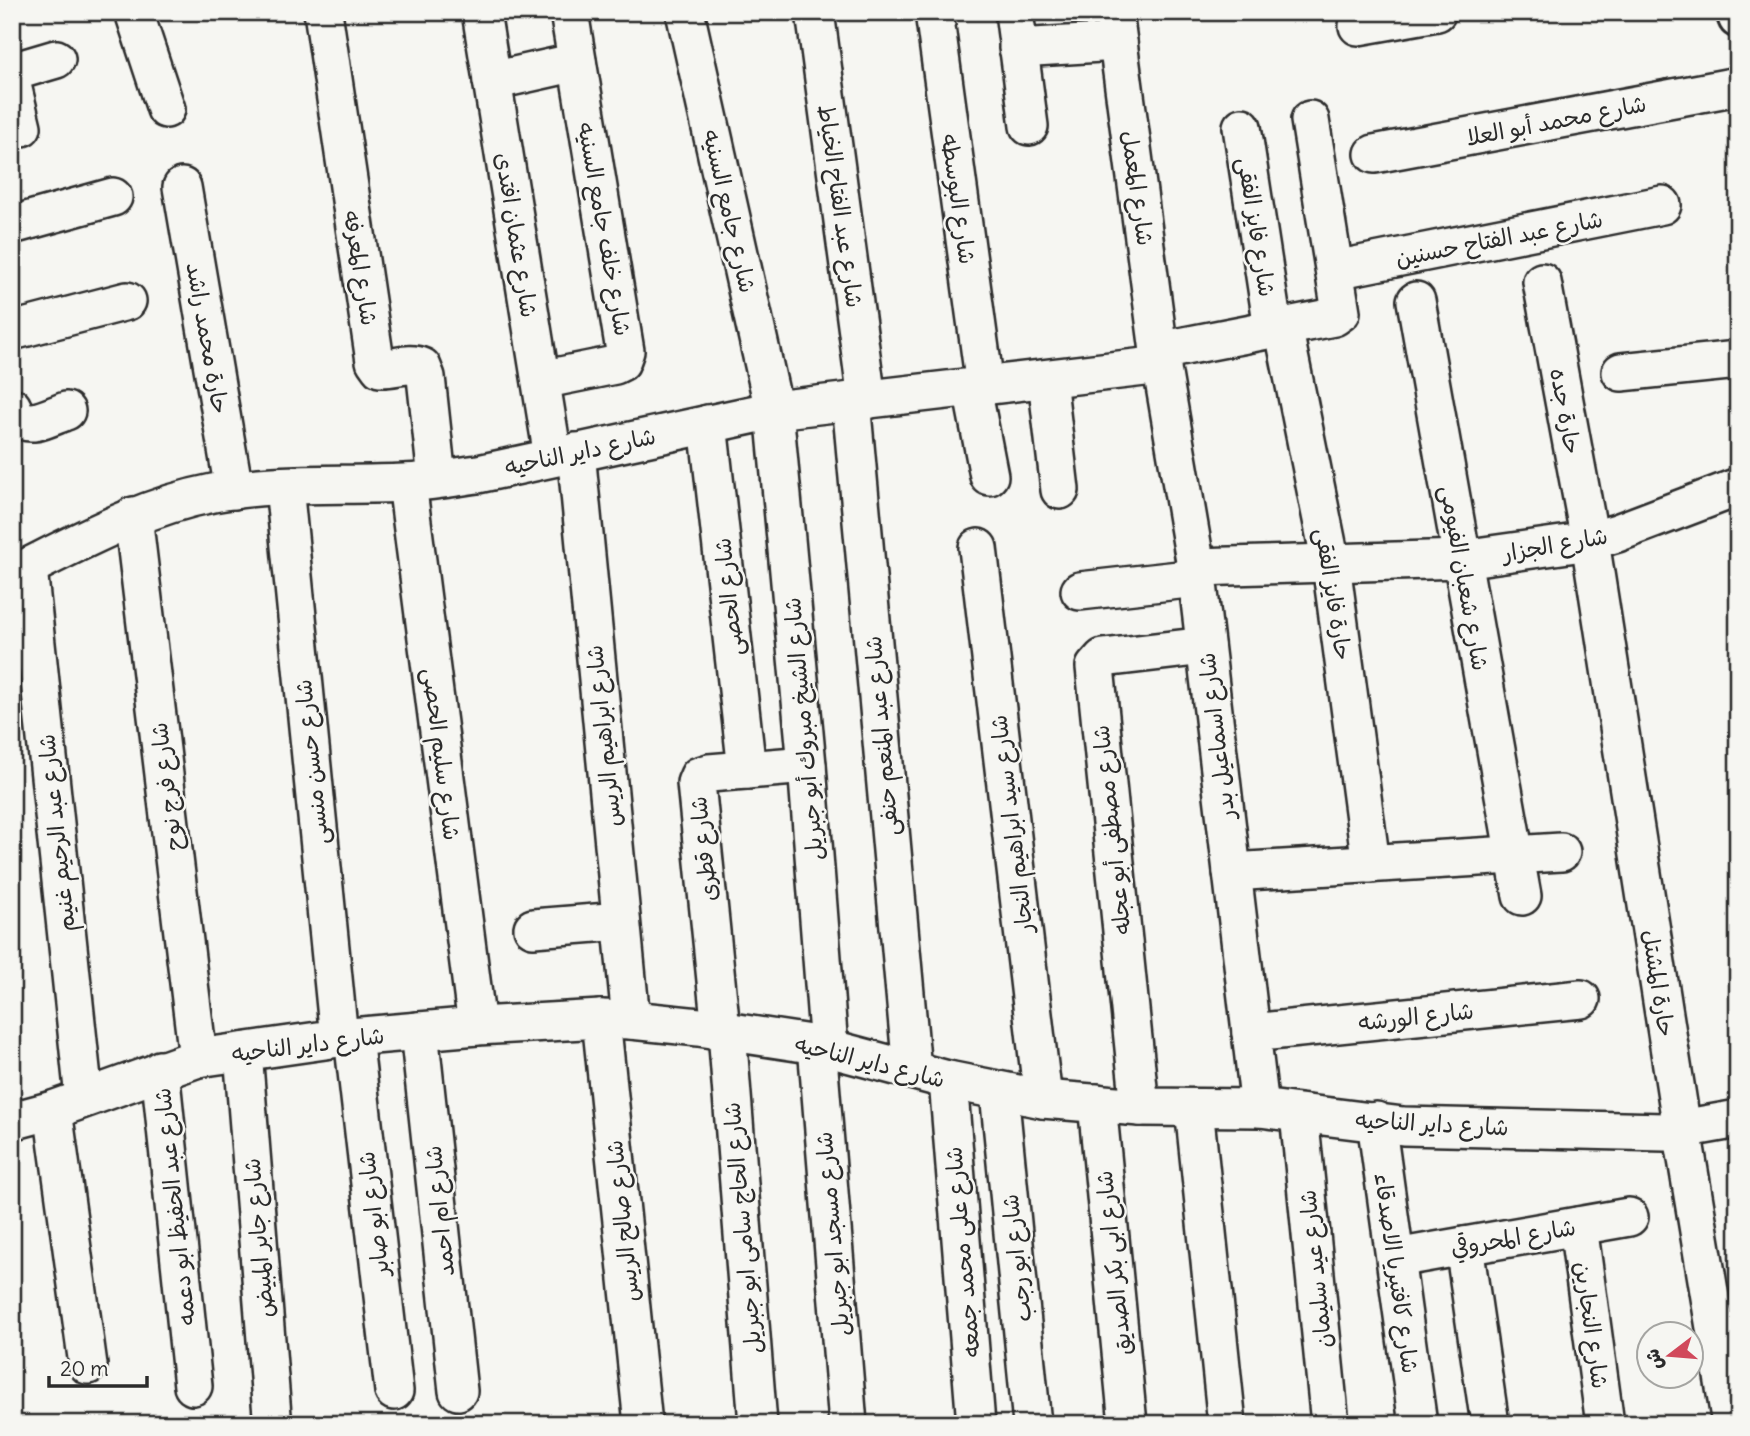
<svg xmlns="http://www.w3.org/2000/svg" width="1750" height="1436" font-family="Delius,'Playpen Sans Arabic',sans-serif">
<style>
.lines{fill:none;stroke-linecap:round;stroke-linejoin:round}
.minor-casing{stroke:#2b2b2b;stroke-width:42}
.secondary-casing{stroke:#2b2b2b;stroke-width:44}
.minor{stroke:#f6f6f2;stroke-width:37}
.secondary{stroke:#f6f6f2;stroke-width:38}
.labels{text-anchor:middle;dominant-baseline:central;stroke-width:5;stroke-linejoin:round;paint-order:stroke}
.street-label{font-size:23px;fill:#2b2b2b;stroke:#f6f6f2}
</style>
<rect width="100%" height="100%" fill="#f6f6f2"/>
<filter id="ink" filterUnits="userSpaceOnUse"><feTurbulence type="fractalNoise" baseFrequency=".0143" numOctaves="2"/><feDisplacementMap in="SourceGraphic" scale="14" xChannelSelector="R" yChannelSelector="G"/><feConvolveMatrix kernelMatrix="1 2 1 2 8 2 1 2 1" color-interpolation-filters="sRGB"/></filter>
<g filter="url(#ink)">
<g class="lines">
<g class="minor-casing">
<g id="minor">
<path d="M134,12L166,109"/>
<path d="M323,12L375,361L380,368C395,369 408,361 422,367L426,377L437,479"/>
<path d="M481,12L553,457"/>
<path d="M685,12L774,410L807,765L829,1048"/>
<path d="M815,12L867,400"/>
<path d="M934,12L985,386"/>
<path d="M1014,12L1029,126"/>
<path d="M1114,12L1159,351L1196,567L1260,1108"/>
<path d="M1358,26L1437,12"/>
<path d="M1018,48L1118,42"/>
<path d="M12,72L56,59"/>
<path d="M492,81L577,62"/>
<path d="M12,85L22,127"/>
<path d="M1242,127L1273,328"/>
<path d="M1374,154L1738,86"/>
<path d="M182,187L234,490"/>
<path d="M12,225L113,197"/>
<path d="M1335,270L1662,205"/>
<path d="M1542,282L1590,541L1682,1129L1731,1424"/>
<path d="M1416,301L1522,896"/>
<path d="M1283,326L1331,564L1371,864"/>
<path d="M12,331L127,301"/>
<path d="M1159,351L1334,317L1341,312L1310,120"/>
<path d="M1621,372L1738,360"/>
<path d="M1047,379L1060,490"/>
<path d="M541,380L615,365L621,362L625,351L569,12"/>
<path d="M972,388L989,476"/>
<path d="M851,401L912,1070"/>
<path d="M12,407C22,434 46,418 66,411"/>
<path d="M708,424L747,770"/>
<path d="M576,452L631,1020"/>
<path d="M407,483L477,1026"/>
<path d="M284,486L339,1038"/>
<path d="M133,516L198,1058"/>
<path d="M978,548L1043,1099"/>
<path d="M1196,567L1462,559L1590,541L1617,533L1738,487"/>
<path d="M28,568L84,1098"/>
<path d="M12,575C77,543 141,507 213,493C275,481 341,486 404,483C429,482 454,477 478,474L774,410L1162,365"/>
<path d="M1080,591L1197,578"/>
<path d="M1232,872L1561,852"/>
<path d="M533,928L621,921"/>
<path d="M601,1019L643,1424"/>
<path d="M721,1030L696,783L699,776L709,773L807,765"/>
<path d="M419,1031L458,1391"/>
<path d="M727,1032L758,1424"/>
<path d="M1251,1033L1581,999"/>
<path d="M353,1037L394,1391"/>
<path d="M817,1045L848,1424"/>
<path d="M243,1052L272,1415L271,1424"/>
<path d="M160,1070L193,1386"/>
<path d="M948,1080L976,1424"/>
<path d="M999,1092L1032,1424"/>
<path d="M1097,1103L1128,1424"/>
<path d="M1140,1107L1095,667L1103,658L1205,646"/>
<path d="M1194,1108L1227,1424"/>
<path d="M53,1110L88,1365"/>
<path d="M1299,1114L1330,1424"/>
<path d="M12,1121L53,1110L198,1058L339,1038L477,1026L601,1019L631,1020L699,1027L817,1045L948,1080L1043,1099L1140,1107L1260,1108L1403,1126L1665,1132L1738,1119"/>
<path d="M1376,1121L1418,1424"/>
<path d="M1578,1226L1605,1424"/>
<path d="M1464,1246L1490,1424"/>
<path d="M1396,1258L1629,1217"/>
</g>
</g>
<g class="secondary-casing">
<path id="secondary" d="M1736,12L1738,18"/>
</g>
<use href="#minor" class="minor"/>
<use href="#secondary" class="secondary"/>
</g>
</g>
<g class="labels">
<g class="street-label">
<text transform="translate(1556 120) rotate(-11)">شارع محمد أبو العلا</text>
<text transform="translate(1138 188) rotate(82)">شارع المعمل</text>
<text transform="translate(959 199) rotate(82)">شارع البوسطه</text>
<text transform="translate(841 206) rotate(82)">شارع عبد الفتاح الخياط</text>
<text transform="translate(730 211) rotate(77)">شارع جامع السنيه</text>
<text transform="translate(1257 227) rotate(81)">شارع فايز الفقى</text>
<text transform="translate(605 229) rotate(80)">شارع خلف جامع السنيه</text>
<text transform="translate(517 235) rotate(81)">شارع عثمان افتدى</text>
<text transform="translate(1499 238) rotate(-11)">شارع عبد الفتاح حسنين</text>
<text transform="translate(361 268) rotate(81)">شارع المعرفه</text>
<text transform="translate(208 338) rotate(80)">حارة محمد راشد</text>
<text transform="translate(1566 411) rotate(80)">حارة جده</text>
<text transform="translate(580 451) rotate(-12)">شارع داير الناحيه</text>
<text transform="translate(1555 544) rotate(-10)">شارع الجزار</text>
<text transform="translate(1465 578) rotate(80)">شارع شعبان الفيومى</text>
<text transform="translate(1334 594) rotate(81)">حارة فايز الفقى</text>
<text transform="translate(728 597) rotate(-96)">شارع الحصى</text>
<text transform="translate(803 729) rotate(-95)">شارع الشيخ مبروك أبو جبريل</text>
<text transform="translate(603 736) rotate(-96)">شارع ابراهيم الريس</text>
<text transform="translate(881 736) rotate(-95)">شارع عبد المنعم حنفى</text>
<text transform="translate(1216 736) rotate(-97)">شارع اسماعيل بدر</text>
<text transform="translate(442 754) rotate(83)">شارع سليم الحصى</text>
<text transform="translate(311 762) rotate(-96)">شارع حسن منسى</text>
<text transform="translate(166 787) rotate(-97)">شارع فرج نوح</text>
<text transform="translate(1011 824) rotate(-97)">شارع سيد ابراهيم النجار</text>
<text transform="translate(1111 830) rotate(-96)">شارع مصطفى أبو عجله</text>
<text transform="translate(56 833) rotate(-96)">شارع عبد الرحيم غنيم</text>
<text transform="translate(703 849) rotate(-96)">شارع قطرى</text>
<text transform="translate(1659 983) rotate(81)">حارة المشتل</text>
<text transform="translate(1416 1016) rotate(-6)">شارع الورشه</text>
<text transform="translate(308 1044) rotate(-7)">شارع داير الناحيه</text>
<text transform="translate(870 1061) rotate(14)">شارع داير الناحيه</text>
<text transform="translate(1432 1123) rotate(3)">شارع داير الناحيه</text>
<text transform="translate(174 1207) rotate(-96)">شارع عبد الحفيظ ابو دعمه</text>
<text transform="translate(439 1211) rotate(-96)">شارع ام احمد</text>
<text transform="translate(373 1214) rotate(-97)">شارع ابو صابر</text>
<text transform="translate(622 1221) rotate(-96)">شارع صالح الريس</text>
<text transform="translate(742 1228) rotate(-95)">شارع الحاج سامى ابو جبريل</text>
<text transform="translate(832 1234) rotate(-95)">شارع مسجد ابو جبريل</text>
<text transform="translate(1513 1237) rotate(-10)">شارع المحروقي</text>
<text transform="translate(258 1238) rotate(-95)">شارع جابر المبيض</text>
<text transform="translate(962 1252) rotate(-95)">شارع على محمد جمعه</text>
<text transform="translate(1016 1258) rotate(-96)">شارع ابو رجب</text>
<text transform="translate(1113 1263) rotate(-96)">شارع ابى بكر الصديق</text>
<text transform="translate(1315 1269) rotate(-96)">شارع عيد سليمان</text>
<text transform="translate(1397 1273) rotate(82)">شارع كافتيريا الاصدقاء</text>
<text transform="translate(1592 1325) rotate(82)">شارع النجارين</text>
</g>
</g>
<rect width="1750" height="1436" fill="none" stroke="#f6f6f2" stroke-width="42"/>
<rect x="21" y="21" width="1708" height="1394" fill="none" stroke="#2b2b2b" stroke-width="2.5" filter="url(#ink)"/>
<g transform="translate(1670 1355) rotate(254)"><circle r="33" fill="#f6f6f2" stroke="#a5a5a2" stroke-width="2"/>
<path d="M0-5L12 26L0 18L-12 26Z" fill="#d1495b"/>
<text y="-10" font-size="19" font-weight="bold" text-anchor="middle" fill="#2b2b2b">ش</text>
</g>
<path d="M49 1376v10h98v-10" fill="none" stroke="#2b2b2b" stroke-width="3.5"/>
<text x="60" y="1376" font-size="21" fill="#2b2b2b" stroke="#f6f6f2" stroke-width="5" paint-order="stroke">20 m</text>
</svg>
